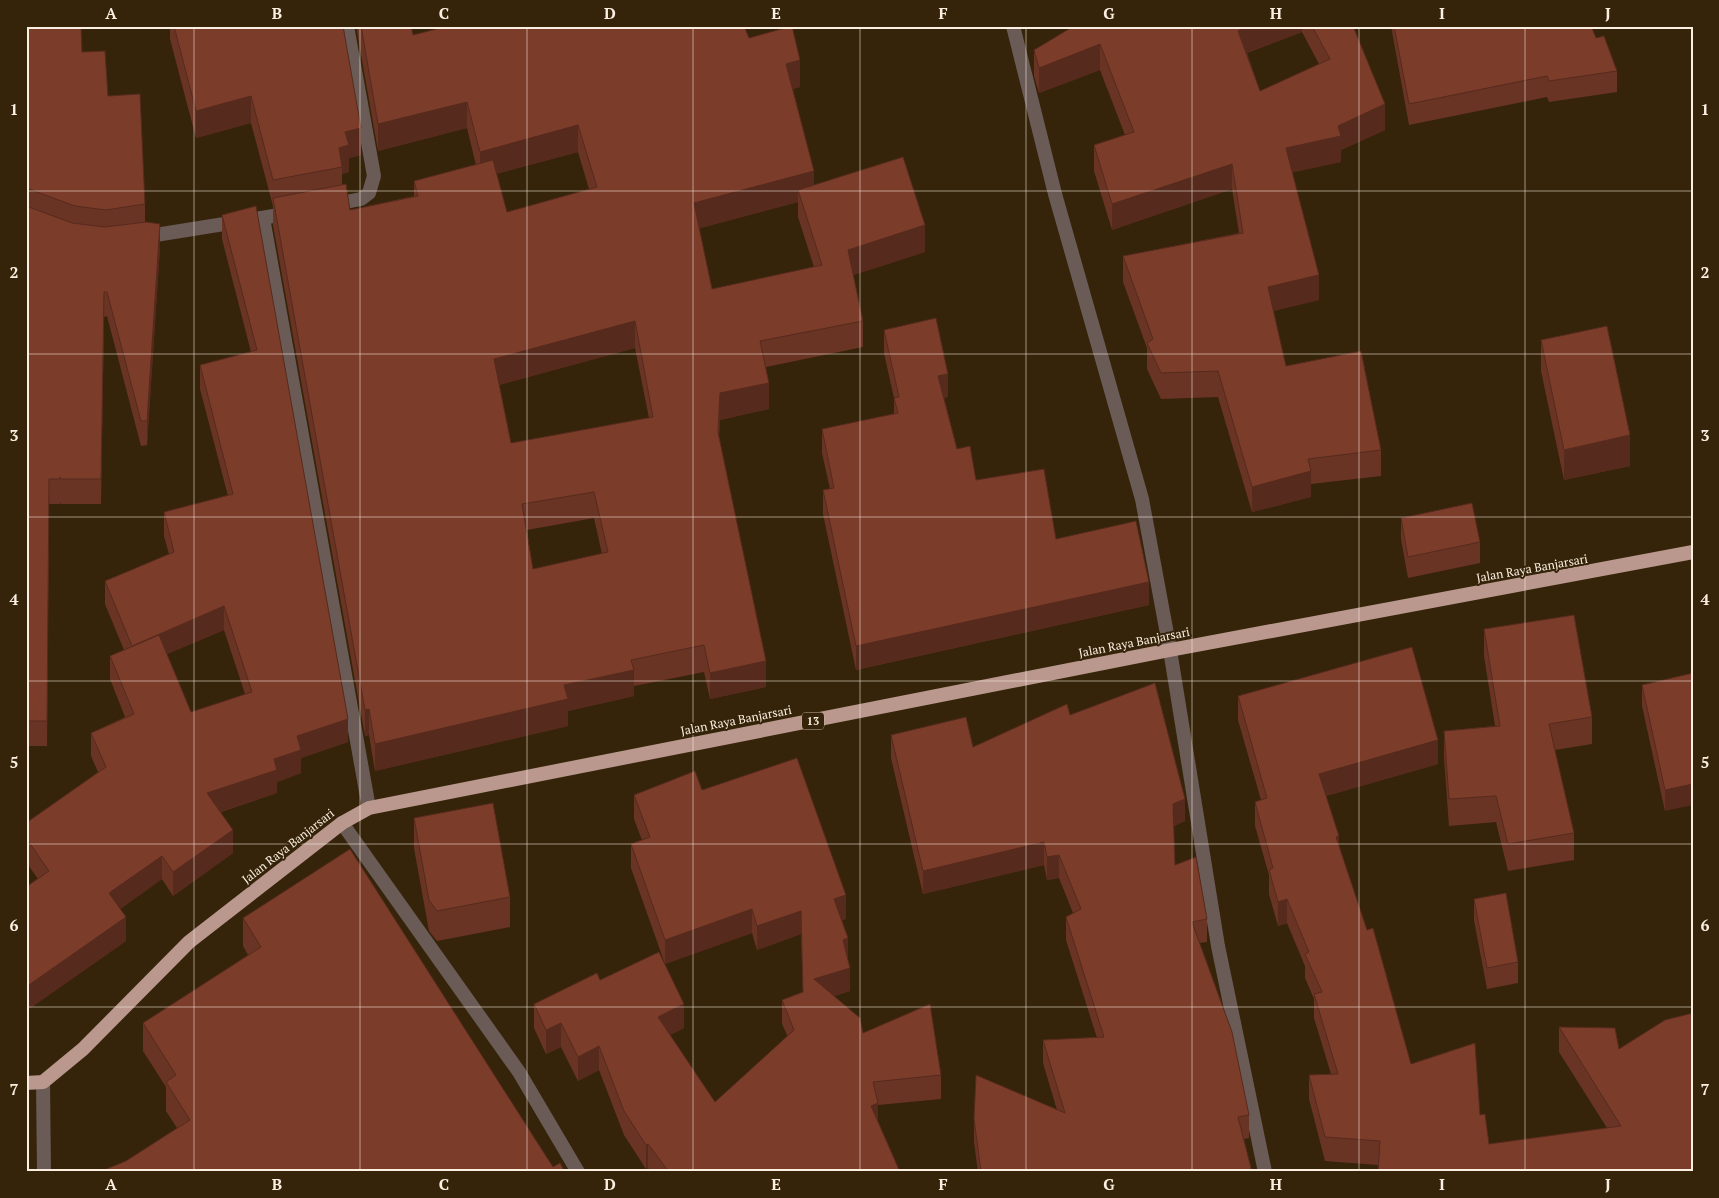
<svg xmlns="http://www.w3.org/2000/svg" width="1719" height="1198" font-family="'PT Serif',serif">
<style>
.lines{fill:none;stroke-linecap:round;stroke-linejoin:round}
.service{stroke:#6a5b57;stroke-width:14}
.minor{stroke:#6a5b57;stroke-width:14}
.trunk{stroke:#ba988e;stroke-width:14}
.wall{fill:#6a3424;fill-rule:evenodd}
.shaded-wall{fill:#562a1d}
.building{fill:#7b3c2a;stroke:#562a1d;fill-rule:evenodd}
.grid{fill:none;stroke:#fbefe1;stroke-width:1;stroke-opacity:0.55}
.labels{text-anchor:middle;dominant-baseline:central;stroke-width:4;stroke-linejoin:round;paint-order:stroke}
.shield{fill:#35240a;stroke:#c0b2a0;stroke-width:1}
.shield-label{font-size:11px;font-weight:bold;fill:#fbefe1}
.street-label{font-size:12px;fill:#fbefe1;stroke:#35240a}
.neatline{fill:none;stroke:#fbefe1;stroke-width:2}
.grid-label{font-size:16px;text-anchor:middle;font-weight:bold;fill:#fbefe1}
</style>
<rect width="100%" height="100%" fill="#35240a"/>
<g class="lines">
<path class="service" d="M43,1082L44,1172"/>
<g class="minor">
<path d="M1013,26L1055,194L1142,499L1170,650L1218,946L1265,1172"/>
<path d="M330,205L361,199L369,193L374,176L347,26"/>
<path d="M263,218L369,808"/>
<path d="M143,237L292,213"/>
<path d="M342,823L519,1072L578,1172"/>
</g>
<path class="trunk" d="M26,1083L43,1082L83,1049L189,942L342,823L369,808L1170,650L1693,552"/>
</g>
<g class="wall">
<path d="M26,26L82,52L108,96L145,204V222L160,248L147,445L141,446L107,316L104,317L101,504H61L60,502V504H49L47,746H26Z"/>
<path d="M170,26H343L361,155L349,158V172L342,174V185L350,210L414,196V181L476,165L467,128L378,151L356,26H411L413,35L749,38L800,87L793,89L814,185L925,252L853,275L863,321V347L766,367L769,409L720,420L719,436L766,687L710,699L704,672L634,686V696L568,711V726L375,771L369,735L365,736L273,225V206L251,123L196,138L170,39ZM578,152L589,189L507,212L496,174ZM798,202V217L814,267L712,289L699,228ZM635,348L649,418L511,443L499,385ZM594,518L602,554L533,569L527,530Z"/>
<path d="M1074,26H1353L1385,130L1341,150V162L1292,172L1319,300L1273,311L1286,366L1381,450V476L1311,484V497L1252,512L1218,397L1161,399L1147,369V348L1123,282V256L1239,233L1232,189L1112,230L1094,171V145L1125,135L1100,70L1039,93L1034,76V50ZM1302,32L1319,64L1260,91L1247,53Z"/>
<path d="M1391,26H1591L1596,38L1617,71V92L1549,102L1547,97L1409,125Z"/>
<path d="M256,206L348,742L301,758V773L277,782V793L221,812L233,853L173,896L162,879L120,909L126,941L26,1011V887L38,879L26,862V823L98,772L91,756V733L125,717L110,679V656L124,650L105,604V581L169,554L164,536V512L228,496L200,389V365L251,352L222,239V215ZM224,630L245,694L191,712L167,654Z"/>
<path d="M884,330L948,397L944,398L957,449L976,480L1056,539L1149,605L856,670L823,514V490L830,489L822,453V429L894,414V398L884,353Z"/>
<path d="M1541,340L1630,466L1564,480L1541,371Z"/>
<path d="M1401,518L1480,542V563L1408,578L1401,539Z"/>
<path d="M1484,629L1592,717V744L1555,750L1574,833V860L1508,871L1496,822L1449,826L1444,758V731L1495,726L1484,656Z"/>
<path d="M1693,673L1665,811L1642,706V685Z"/>
<path d="M1238,696L1438,764L1326,796L1339,847L1411,1064L1480,1115L1489,1144L1607,1128L1559,1052V1027L1619,1049L1693,1172L1378,1165L1325,1161L1309,1099V1075L1331,1074L1314,1018V999L1305,978V966L1287,923L1278,926L1269,894V875L1255,826V802L1261,800L1238,720Z"/>
<path d="M1070,715L1185,821L1173,826L1175,865L1207,919V942L1199,943L1249,1115V1138L1244,1139L1252,1172H978L974,1142V1119L1057,1110L1043,1063V1040L1097,1038L1066,940V917L1073,913L1059,878L1047,880L1044,865L923,894L891,758V735L973,747Z"/>
<path d="M702,790L846,919L842,920L848,960L850,991L834,996L863,1033L941,1075V1099L878,1105V1121L900,1172H651L648,1168L646,1169L624,1135L599,1070L578,1081L561,1047L546,1054L534,1028V1004L600,980L684,1028L670,1035L715,1102L788,1037L782,1024V1000L803,992L801,934L757,950L752,933L665,964L631,868V844L642,840L634,819V795Z"/>
<path d="M414,818L510,897V927L437,941L429,931L414,848Z"/>
<path d="M1474,899L1518,962V983L1487,989L1474,920Z"/>
<path d="M243,918L553,1167L565,1172L126,1161L177,1128L166,1111V1087L143,1051V1023L248,955L243,946Z"/>
</g>
<g class="shaded-wall">
<path d="M1250,26H1302V32L1238,56V31Z"/>
<path d="M1100,44V70L1039,93V68Z"/>
<path d="M800,60V87L786,91V64Z"/>
<path d="M251,96V123L196,138V111Z"/>
<path d="M467,102V128L378,151V124Z"/>
<path d="M1385,104V130L1341,150V162L1286,174V148Z"/>
<path d="M578,125V152L480,178V152Z"/>
<path d="M361,128V155L349,158V172L342,174V167L339,148L345,132Z"/>
<path d="M1232,164V189L1112,230V204Z"/>
<path d="M814,171V198L798,190V202L694,230V203Z"/>
<path d="M160,224V248L147,445V421Z"/>
<path d="M925,225V252L848,277V250Z"/>
<path d="M1319,275V300L1268,312V287Z"/>
<path d="M635,321V348L494,386V359Z"/>
<path d="M948,374V397L938,399V376Z"/>
<path d="M769,383V409L720,420L718,459L720,393Z"/>
<path d="M1630,435V466L1564,480V450Z"/>
<path d="M1311,471V497L1252,512V487Z"/>
<path d="M1149,582V605L856,670V646Z"/>
<path d="M224,606V630L132,669V646Z"/>
<path d="M766,661V687L710,699V673Z"/>
<path d="M634,670V696L568,711V726L375,771V744L564,685Z"/>
<path d="M369,709V735L365,736V710Z"/>
<path d="M348,719V742L301,758V773L277,782V793L207,816V793L274,759L297,736Z"/>
<path d="M1438,740V764L1319,798V774Z"/>
<path d="M1693,784V805L1665,811V790Z"/>
<path d="M1185,799V821L1173,827V804Z"/>
<path d="M233,830V853L173,896V872Z"/>
<path d="M1339,836V860L1336,837Z"/>
<path d="M1044,842V865L923,894V871Z"/>
<path d="M1059,855V878L1047,880V857Z"/>
<path d="M162,856V879L109,917V893Z"/>
<path d="M846,895V919L834,923V899Z"/>
<path d="M1287,899V923L1278,926V902Z"/>
<path d="M752,909V933L665,964V940Z"/>
<path d="M801,911V934L757,950V926Z"/>
<path d="M126,917V941L26,1011V987Z"/>
<path d="M848,938V962L843,940Z"/>
<path d="M850,968V991L814,1003V979Z"/>
<path d="M684,1004V1028L658,1041V1017Z"/>
<path d="M561,1023V1047L546,1054V1030Z"/>
<path d="M599,1046V1070L578,1081V1057Z"/>
<path d="M878,1103V1127L871,1106Z"/>
<path d="M648,1144V1168L646,1169V1145Z"/>
</g>
<g class="building">
<path d="M26,26H81L82,52L105,51L108,96L140,94L145,204L106,210L75,206L26,188Z"/>
<path d="M174,26H343L361,128L345,132L349,145L339,148L342,167L273,180L251,96L196,111Z"/>
<path d="M361,26H411L413,35L448,26H744L749,38L792,26L800,60L786,64L814,171L694,203L712,289L822,265L798,190L903,157L925,225L848,250L863,321L760,341L769,383L720,393L718,432L766,661L710,673L704,645L631,660L634,670L564,685L568,699L375,744L369,709L365,710L273,198L346,184L350,210L418,196L414,181L493,160L507,212L597,187L578,125L480,152L467,102L378,124ZM635,321L653,417L511,443L494,359ZM594,492L608,552L533,569L522,504Z"/>
<path d="M1074,26H1250L1238,31L1260,91L1330,59L1312,26H1353L1385,104L1338,126L1341,136L1286,148L1319,275L1268,287L1286,366L1361,351L1381,450L1308,459L1311,471L1252,487L1218,371L1161,373L1147,343L1153,339L1123,256L1243,233L1232,164L1112,204L1094,145L1134,132L1100,44L1039,68L1034,50Z"/>
<path d="M1394,26H1591L1596,38L1604,36L1617,71L1549,81L1547,76L1409,104Z"/>
<path d="M26,206L72,223L105,227L146,222L160,224L147,421H141L107,292H104L101,479H61L60,477V479H49L47,721H26Z"/>
<path d="M256,206L348,719L297,736L301,750L274,759L277,770L207,793L233,830L173,872L162,856L109,893L126,917L26,987V887L49,871L26,838V823L106,767L91,733L134,714L110,656L159,635L191,712L252,692L224,606L132,646L105,581L174,552L164,512L233,494L200,365L257,350L222,215Z"/>
<path d="M936,318L948,374L938,376L957,449L970,446L976,480L1044,469L1056,539L1136,521L1149,582L856,646L823,490L834,488L822,429L898,413L894,398L899,397L884,330Z"/>
<path d="M1607,326L1630,435L1564,450L1541,340Z"/>
<path d="M1472,503L1480,542L1408,557L1401,518Z"/>
<path d="M1574,615L1592,717L1549,724L1574,833L1508,844L1496,796L1449,799L1444,731L1500,726L1484,629Z"/>
<path d="M1412,647L1438,740L1319,774L1339,836L1336,837L1367,930L1373,928L1411,1064L1475,1043L1480,1115L1485,1114L1489,1144L1621,1126L1559,1027L1615,1028L1619,1049L1665,1020L1693,1013V1172H1378L1380,1141L1325,1137L1309,1075L1338,1074L1314,994L1322,992L1305,954L1309,952L1287,899L1278,902L1269,870L1273,868L1255,802L1267,798L1238,696Z"/>
<path d="M1693,673V784L1665,790L1642,685Z"/>
<path d="M1155,683L1185,799L1173,804L1175,865L1196,857L1207,919L1192,922L1232,1032L1249,1115L1238,1117L1252,1172H981L974,1119L976,1075L1065,1113L1043,1040L1104,1037L1066,917L1081,909L1059,855L1047,857L1044,842L923,871L891,735L966,717L973,747L1067,704L1070,715Z"/>
<path d="M797,758L846,895L834,899L848,938L843,940L850,968L814,979L860,1018L863,1033L930,1004L941,1075L873,1082L878,1103L871,1106L900,1172H669L648,1144L646,1145L624,1111L599,1046L578,1057L561,1023L546,1030L534,1004L597,973L600,980L659,952L684,1004L658,1017L715,1102L794,1030L782,1000L803,992L801,911L757,926L752,909L665,940L631,844L650,837L634,795L695,771L702,790Z"/>
<path d="M493,803L510,897L437,911L429,900L414,818Z"/>
<path d="M350,849L553,1167L560,1163L565,1172H99L126,1161L190,1120L166,1082L176,1075L143,1023L261,947L243,918Z"/>
<path d="M1506,893L1518,962L1487,968L1474,899Z"/>
</g>
<path class="grid" d="M194,26V1172M360,26V1172M527,26V1172M693,26V1172M860,26V1172M1026,26V1172M1192,26V1172M1359,26V1172M1525,26V1172M26,191H1693M26,354H1693M26,517H1693M26,681H1693M26,844H1693M26,1007H1693"/>
<g class="labels">
<rect class="shield" x="802" y="712.5" width="22" height="17" rx="4"/>
<g class="shield-label">
<text x="813" y="721">13</text>
</g>
<g class="street-label">
<text transform="translate(1532 568) rotate(-10)">Jalan Raya Banjarsari</text>
<text transform="translate(1134 642) rotate(-11)">Jalan Raya Banjarsari</text>
<text transform="translate(736 720) rotate(-11)">Jalan Raya Banjarsari</text>
<text transform="translate(288 846) rotate(-38)">Jalan Raya Banjarsari</text>
</g>
</g>
<rect width="1719" height="1198" fill="none" stroke="#35240a" stroke-width="55"/>
<rect x="28" y="28" width="1664" height="1142" class="neatline"/>
<g class="grid-label">
<text x="111" y="19">A</text>
<text x="277" y="19">B</text>
<text x="444" y="19">C</text>
<text x="610" y="19">D</text>
<text x="776" y="19">E</text>
<text x="943" y="19">F</text>
<text x="1109" y="19">G</text>
<text x="1276" y="19">H</text>
<text x="1442" y="19">I</text>
<text x="1608" y="19">J</text>
<text x="14" y="115">1</text>
<text x="1705" y="115">1</text>
<text x="14" y="278">2</text>
<text x="1705" y="278">2</text>
<text x="14" y="441">3</text>
<text x="1705" y="441">3</text>
<text x="14" y="605">4</text>
<text x="1705" y="605">4</text>
<text x="14" y="768">5</text>
<text x="1705" y="768">5</text>
<text x="14" y="931">6</text>
<text x="1705" y="931">6</text>
<text x="14" y="1095">7</text>
<text x="1705" y="1095">7</text>
<text x="111" y="1190">A</text>
<text x="277" y="1190">B</text>
<text x="444" y="1190">C</text>
<text x="610" y="1190">D</text>
<text x="776" y="1190">E</text>
<text x="943" y="1190">F</text>
<text x="1109" y="1190">G</text>
<text x="1276" y="1190">H</text>
<text x="1442" y="1190">I</text>
<text x="1608" y="1190">J</text>
</g>
</svg>
